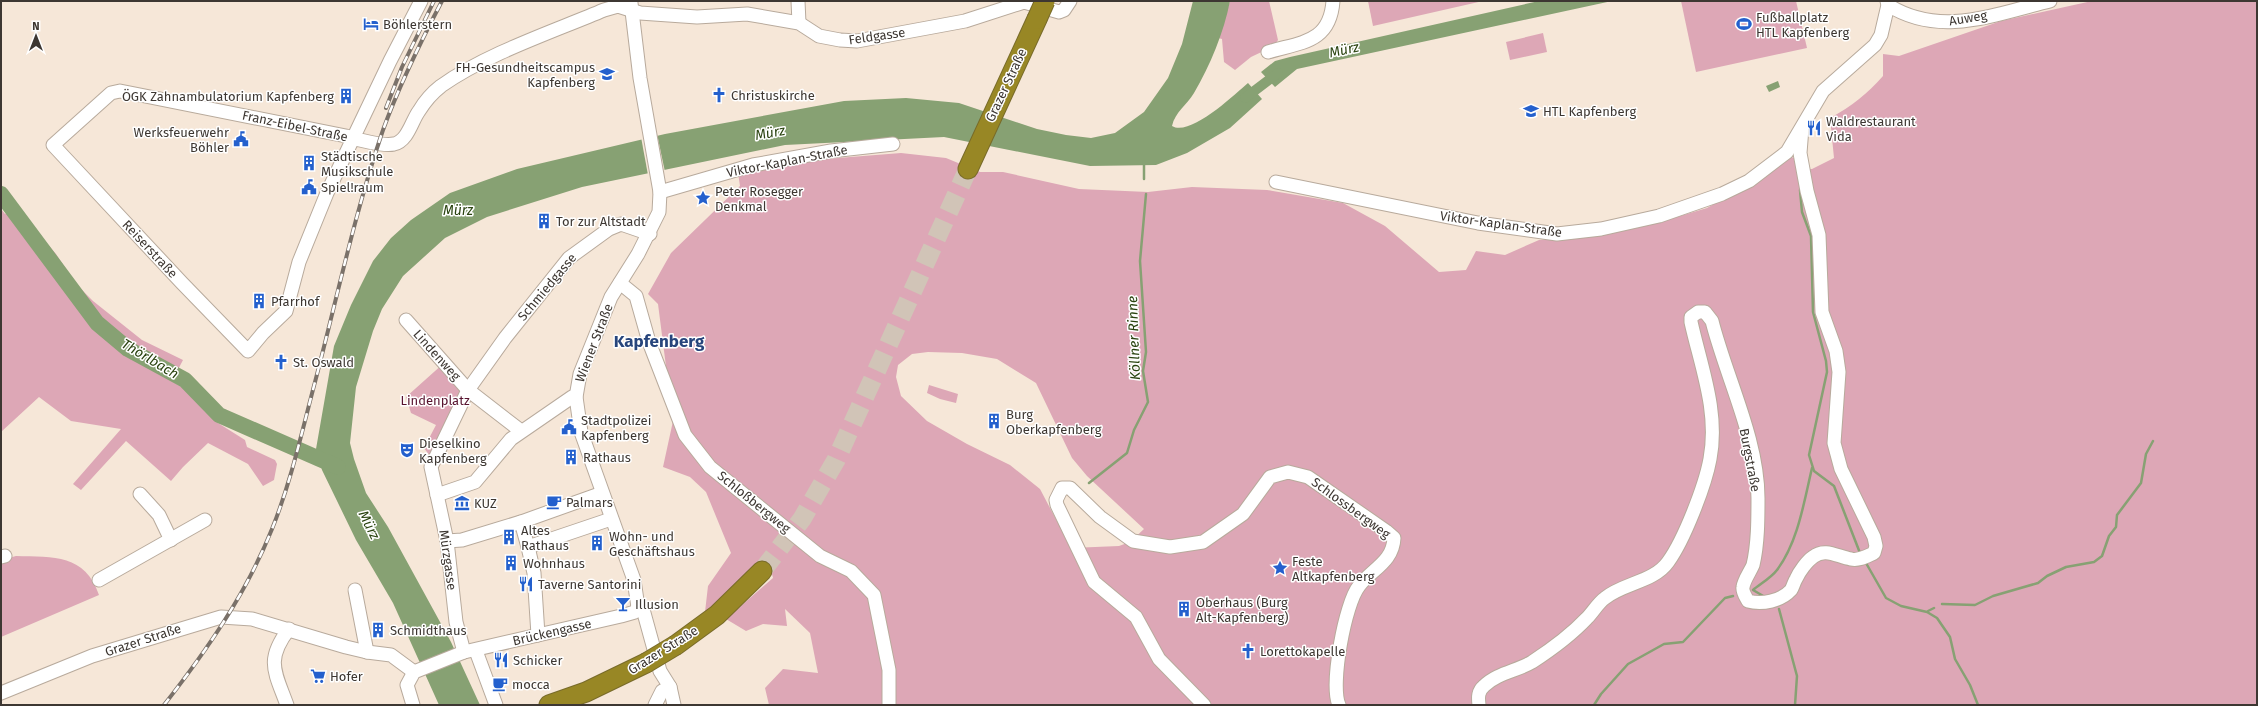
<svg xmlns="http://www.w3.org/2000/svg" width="2258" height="706" font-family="'Fira Sans',sans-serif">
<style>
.green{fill:#dda7b6;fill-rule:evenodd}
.water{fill:#87a173}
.pier{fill:#f6e7d8}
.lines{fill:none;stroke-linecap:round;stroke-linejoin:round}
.stream{stroke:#87a173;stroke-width:2.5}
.canal{stroke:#87a173;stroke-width:10}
.river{stroke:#87a173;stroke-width:16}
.highway-tunnel{stroke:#d1c4b7;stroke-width:19;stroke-dasharray:19 10;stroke-linecap:butt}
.minor-casing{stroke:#b8aa9c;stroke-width:15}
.highway-casing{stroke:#786b2a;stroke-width:21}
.minor{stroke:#fff;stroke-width:13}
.highway{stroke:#988725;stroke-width:19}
.rail-casing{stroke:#7a7169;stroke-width:4}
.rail{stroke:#fff;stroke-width:2.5;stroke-dasharray:8;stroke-linecap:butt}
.highway-bridge-casing{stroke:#786b2a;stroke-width:21;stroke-linecap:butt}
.highway-bridge{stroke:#988725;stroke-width:19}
.labels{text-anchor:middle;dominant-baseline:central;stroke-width:3;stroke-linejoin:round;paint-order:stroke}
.poi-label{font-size:13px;fill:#3d3732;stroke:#fff;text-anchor:start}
.street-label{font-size:13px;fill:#3d3732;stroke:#fff}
.park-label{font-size:13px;fill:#57132f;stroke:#fff}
.water-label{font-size:14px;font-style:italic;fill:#2a4310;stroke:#fff}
.district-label{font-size:17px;font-weight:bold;fill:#27457c;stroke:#fff}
</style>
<rect width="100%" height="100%" fill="#f6e7d8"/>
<g class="green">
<path d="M1230,1H1269L1278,40L1274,46L1251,57L1235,70L1224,62L1222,39L1218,38Z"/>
<path d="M1368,1H1483L1373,26Z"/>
<path d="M1681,1H1796L1807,48L1696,72Z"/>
<path d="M2092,1H2257V705H769L765,688L783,669L818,673L810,633L785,609L787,626L763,624L746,631L726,619L773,578L772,574L769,577L730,591L705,612L708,586L731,553L706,492L690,477L663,467L673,421L658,304L648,294L671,253L740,186L738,173L800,161L901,153L946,158L980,172H1003L1079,189L1148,192L1192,187L1267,190L1343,203L1385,226L1439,272L1466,270L1476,251L1505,255L1539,240L1599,236L1650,225L1707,208L1776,169L1790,156L1799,161V169H1812L1834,158L1830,118C1852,106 1867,94 1883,76V54L1899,56L2001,21ZM928,352L962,353L997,359L1036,383L1072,458L1087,476L1144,529L1130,542L1119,546L1071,548L1040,489L1010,465L967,444L927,421L901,396L896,377L898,365L912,354Z"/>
<path d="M1543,33L1547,52L1510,60L1506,42Z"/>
<path d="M16,208L56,254L76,284L93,301L142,340L183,360L172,381L187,390L218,423L245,440L247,447L275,460L277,464L274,480L263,486L248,464L208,443L183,467L171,481L126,441L81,490L73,484L121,429L71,421L39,397L1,432V209L5,214Z"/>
<path d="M444,363L465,385L432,459L424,448L436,425L411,413L406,397Z"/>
<path d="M929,385L958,394L956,403L940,399L927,393Z"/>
<path d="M16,556C54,557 85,554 99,595L1,637V560Z"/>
</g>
<g class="water">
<path d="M1193,1H1230C1224,32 1210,66 1194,93C1187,105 1175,112 1172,126C1190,137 1234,95 1248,83L1262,99L1230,128L1187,153L1156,165L1090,166L944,137L785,145L582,187L487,217L445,238L403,276L382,309L373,331L356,387L350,443L354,459L366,493L388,527L451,642L480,705H439L393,603L356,540L322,470L316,449L334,346L351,305L373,261L391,238L411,220L450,193L517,169L665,134L844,101L906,98L959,103L1037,129L1066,135L1091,138L1115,133L1144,112L1168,78L1182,44Z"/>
<path d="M1539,1H1612L1297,69L1275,87L1261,72L1275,61L1290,57Z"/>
<path d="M1778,81L1780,87L1769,92L1766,86Z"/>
</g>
<path class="pier" d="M657,134L665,172L648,175L641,137Z"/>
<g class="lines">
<g class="stream">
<path d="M1144,161V179"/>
<path d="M1800,190L1802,212L1811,236L1813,312L1826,361L1827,372L1809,455L1814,471L1834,486L1860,553"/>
<path d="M1089,483L1127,453L1134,430L1148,402L1143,371L1146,352L1140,261L1146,194"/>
<path d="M1866,563L1886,598L1901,606L1927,612L1937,618L1950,637L1955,659L1970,685L1978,705"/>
<path d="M1765,597L1753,590C1760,584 1771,578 1777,570C1798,542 1804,502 1812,468"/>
<path d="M1942,604L1975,605L1993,596L2038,583L2047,576L2066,567L2094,562L2102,556L2109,536L2116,527L2117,515L2141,483L2146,454L2153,441"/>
<path d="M1779,609L1797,676L1795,705"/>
<path d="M1928,611L1934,608"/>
<path d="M1594,705L1601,694L1628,664L1664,644L1683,642L1725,598L1733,596"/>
</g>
<path class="canal" d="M1245,98L1278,73"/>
<path class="river" d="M1,194L97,323L128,349L185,380L219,415L338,467"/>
<path class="highway-tunnel" d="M762,571L802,519L836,460L968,169"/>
<g class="minor-casing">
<g id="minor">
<path d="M421,1L390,61L327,193L299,262L286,311L263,333L248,351L182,283L53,145L111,93L120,91L346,136C358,140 382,146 394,144C408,141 412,120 419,111C425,101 432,93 441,86C486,54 552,32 604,10L618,6L640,13L697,17L747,14L799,23L819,36L840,40L857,41L965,21L1024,2L1059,12L1064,10L1070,1"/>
<path d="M798,1L799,23"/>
<path d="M631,3L640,78L660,192L659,212L638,254L611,297L580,374L576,397L581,432L634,580L638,607"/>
<path d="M1888,5C1940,38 1995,14 2050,1"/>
<path d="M1268,52C1301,42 1330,43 1333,1"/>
<path d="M1276,182L1478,223L1557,234L1601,229L1659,216L1722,194L1749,181L1787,152L1823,91L1875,45L1881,35L1888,5L1887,1"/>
<path d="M660,192L753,165L831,151L893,144"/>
<path d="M620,283L636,296L649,342L685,435L710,467L820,556L851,571L874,595L889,670V705"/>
<path d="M406,320L468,390L521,431"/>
<path d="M140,494L159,515L171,540"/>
<path d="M437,495L475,482L511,439L572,397H576"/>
<path d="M521,522L528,547"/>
<path d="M447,541L462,540L521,522L602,493"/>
<path d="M1,557L5,556"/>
<path d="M99,580L205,520"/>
<path d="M355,590L367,652"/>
<path d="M638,607L644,613L660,671L670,687L674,705"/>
<path d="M538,635L534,573L528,547L611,519"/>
<path d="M476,651L496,705"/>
<path d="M464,652L456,622L447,541L431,467L468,390L505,338L569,258L609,229L621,224L650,234"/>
<path d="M1,693L92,656L221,617L252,619L346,647L367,652L391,655L414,672"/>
<path d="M287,705C275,672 265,660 289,629"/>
<path d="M413,705L407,685L414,672L464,652L621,616L635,612L638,607"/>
<path d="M655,705L662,691L670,687"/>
<path d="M1204,705L1159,659L1136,617L1094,582L1057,505L1056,500L1062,488H1070L1100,517L1133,541L1170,547L1203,542L1243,514L1270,477L1288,472L1308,477L1386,531L1394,538C1393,562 1372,569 1359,586C1345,603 1330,685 1339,705"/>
<path d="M1479,705C1478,697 1478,691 1484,686C1497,673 1517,671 1532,662C1552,649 1571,635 1587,618C1593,612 1598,603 1605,598C1623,583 1654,582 1668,562C1684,540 1705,486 1710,459C1719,412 1701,367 1691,322V317L1698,312H1705L1712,321C1726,377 1758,439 1758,498C1758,519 1758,544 1753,565C1750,572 1744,580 1743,587C1742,592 1746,597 1748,601C1762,605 1781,601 1791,590C1793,587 1794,582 1796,579C1799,572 1807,561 1813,557C1825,547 1838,557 1851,559C1859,561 1867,556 1874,553L1876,546L1874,537L1841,469L1834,443L1839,372L1836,351L1822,312L1819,235L1807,191L1800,153L1802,128"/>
</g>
</g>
<g class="highway-casing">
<g id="highway">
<path d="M968,169L1037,19"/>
<path d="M676,645L717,615L762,571"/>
<path d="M549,705L586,692L646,663"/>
</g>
</g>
<use href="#minor" class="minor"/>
<use href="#highway" class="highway"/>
<g class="rail-casing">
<g id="rail">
<path d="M386,108L402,67L434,1"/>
<path d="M164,705C207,650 246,594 272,529C291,482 302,431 315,382C337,298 355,212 383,130C399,86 420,43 442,1"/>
</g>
</g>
<use href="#rail" class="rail"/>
<g class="highway-bridge-casing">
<g id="highway-bridge">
<path d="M1037,19L1045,1"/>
<path d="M646,663L676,645"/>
</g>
</g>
<use href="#highway-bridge" class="highway-bridge"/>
</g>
<defs>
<g id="hotel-bare" transform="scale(1.2)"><path d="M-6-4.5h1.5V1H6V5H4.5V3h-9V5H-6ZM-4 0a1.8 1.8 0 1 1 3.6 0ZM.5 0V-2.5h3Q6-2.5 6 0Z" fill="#2460cd" stroke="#fff" stroke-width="2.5" paint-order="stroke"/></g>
<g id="stadium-bare" transform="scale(1.2)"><path d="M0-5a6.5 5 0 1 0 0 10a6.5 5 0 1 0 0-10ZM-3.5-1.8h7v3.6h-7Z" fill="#2460cd" stroke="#fff" stroke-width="2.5" paint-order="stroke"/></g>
<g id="university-bare" transform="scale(1.2)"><path d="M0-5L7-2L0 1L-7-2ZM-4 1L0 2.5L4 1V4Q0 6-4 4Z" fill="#2460cd" stroke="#fff" stroke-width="2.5" paint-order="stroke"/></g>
<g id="church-bare" transform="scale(1.2)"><path d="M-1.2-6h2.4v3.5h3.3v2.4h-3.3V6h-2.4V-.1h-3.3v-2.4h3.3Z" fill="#2460cd" stroke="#fff" stroke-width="2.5" paint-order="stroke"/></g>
<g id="building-bare" transform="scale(1.2)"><path d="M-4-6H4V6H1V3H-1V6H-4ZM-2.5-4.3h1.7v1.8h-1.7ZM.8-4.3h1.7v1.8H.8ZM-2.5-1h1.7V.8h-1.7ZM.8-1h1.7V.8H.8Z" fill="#2460cd" stroke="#fff" stroke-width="2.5" paint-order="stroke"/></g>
<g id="school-bare" transform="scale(1.2)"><path d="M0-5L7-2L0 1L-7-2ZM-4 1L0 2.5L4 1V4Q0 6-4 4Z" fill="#2460cd" stroke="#fff" stroke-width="2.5" paint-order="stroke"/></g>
<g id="restaurant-bare" transform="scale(1.2)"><path d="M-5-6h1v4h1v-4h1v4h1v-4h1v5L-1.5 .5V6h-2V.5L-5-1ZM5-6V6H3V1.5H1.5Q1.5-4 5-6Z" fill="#2460cd" stroke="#fff" stroke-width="2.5" paint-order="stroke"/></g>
<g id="civic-bare" transform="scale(1.2)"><path d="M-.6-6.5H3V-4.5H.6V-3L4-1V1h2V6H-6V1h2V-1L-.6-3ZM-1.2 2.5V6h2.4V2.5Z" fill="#2460cd" stroke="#fff" stroke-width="2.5" paint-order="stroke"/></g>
<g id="sight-bare" transform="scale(1.2)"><path d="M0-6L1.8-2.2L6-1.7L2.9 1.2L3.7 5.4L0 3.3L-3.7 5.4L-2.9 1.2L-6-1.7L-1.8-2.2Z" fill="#2460cd" stroke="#fff" stroke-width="2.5" paint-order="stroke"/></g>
<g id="theatre-bare" transform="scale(1.2)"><path d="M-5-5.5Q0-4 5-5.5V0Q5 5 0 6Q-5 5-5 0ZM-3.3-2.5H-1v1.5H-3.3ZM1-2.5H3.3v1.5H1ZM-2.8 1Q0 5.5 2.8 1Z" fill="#2460cd" stroke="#fff" stroke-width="2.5" paint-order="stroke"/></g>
<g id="cafe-bare" transform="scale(1.2)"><path d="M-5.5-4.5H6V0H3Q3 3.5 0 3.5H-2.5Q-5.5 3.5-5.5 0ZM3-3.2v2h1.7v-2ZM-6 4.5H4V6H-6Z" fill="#2460cd" stroke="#fff" stroke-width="2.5" paint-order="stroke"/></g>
<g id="museum-bare" transform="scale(1.2)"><path d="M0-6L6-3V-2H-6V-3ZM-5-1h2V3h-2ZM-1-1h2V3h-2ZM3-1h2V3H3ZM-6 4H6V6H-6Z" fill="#2460cd" stroke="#fff" stroke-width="2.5" paint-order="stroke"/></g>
<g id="bar-bare" transform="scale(1.2)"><path d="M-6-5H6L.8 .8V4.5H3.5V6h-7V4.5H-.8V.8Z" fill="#2460cd" stroke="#fff" stroke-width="2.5" paint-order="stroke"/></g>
<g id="supermarket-bare" transform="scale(1.2)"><path d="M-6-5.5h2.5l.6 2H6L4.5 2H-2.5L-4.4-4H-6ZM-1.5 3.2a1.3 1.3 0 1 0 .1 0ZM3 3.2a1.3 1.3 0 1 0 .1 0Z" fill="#2460cd" stroke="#fff" stroke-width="2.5" paint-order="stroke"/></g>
</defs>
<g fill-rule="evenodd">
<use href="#hotel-bare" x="371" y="24"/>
<use href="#stadium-bare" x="1744" y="24"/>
<use href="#university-bare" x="607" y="74"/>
<use href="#church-bare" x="719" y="95"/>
<use href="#building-bare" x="346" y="96"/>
<use href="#school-bare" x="1531" y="111"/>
<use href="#restaurant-bare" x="1814" y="128"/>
<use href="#civic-bare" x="241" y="139"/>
<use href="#building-bare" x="309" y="163"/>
<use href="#civic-bare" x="309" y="187"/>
<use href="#sight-bare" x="703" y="198"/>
<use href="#building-bare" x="544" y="221"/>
<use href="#building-bare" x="259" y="301"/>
<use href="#church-bare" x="281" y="362"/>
<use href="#building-bare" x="994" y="421"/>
<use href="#civic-bare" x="569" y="427"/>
<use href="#theatre-bare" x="407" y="450"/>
<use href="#building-bare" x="571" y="457"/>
<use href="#cafe-bare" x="554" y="502"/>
<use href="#museum-bare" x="462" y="503"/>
<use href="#building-bare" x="509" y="537"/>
<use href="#building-bare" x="597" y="543"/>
<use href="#building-bare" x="511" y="563"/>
<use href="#sight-bare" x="1280" y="568"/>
<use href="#restaurant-bare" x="526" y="584"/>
<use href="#bar-bare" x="623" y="604"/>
<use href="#building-bare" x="1184" y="609"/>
<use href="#building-bare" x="378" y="630"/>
<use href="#church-bare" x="1248" y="651"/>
<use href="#restaurant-bare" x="501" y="660"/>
<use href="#supermarket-bare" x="318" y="676"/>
<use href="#cafe-bare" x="500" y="684"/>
</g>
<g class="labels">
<g class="poi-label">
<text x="1756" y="17">Fußballplatz<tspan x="1756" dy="15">HTL Kapfenberg</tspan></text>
<text x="383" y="24">Böhlerstern</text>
<text x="595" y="67" text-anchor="end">FH-Gesundheitscampus<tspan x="595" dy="15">Kapfenberg</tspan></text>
<text x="731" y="95">Christuskirche</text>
<text x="334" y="96" text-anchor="end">ÖGK Zahnambulatorium Kapfenberg</text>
<text x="1543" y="111">HTL Kapfenberg</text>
<text x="1826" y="121">Waldrestaurant<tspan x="1826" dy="15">Vida</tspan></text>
<text x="229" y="132" text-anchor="end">Werksfeuerwehr<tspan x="229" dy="15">Böhler</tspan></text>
<text x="321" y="156">Städtische<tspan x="321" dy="15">Musikschule</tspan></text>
<text x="321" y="187">Spiel!raum</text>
<text x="715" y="191">Peter Rosegger<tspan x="715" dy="15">Denkmal</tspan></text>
<text x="556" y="221">Tor zur Altstadt</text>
<text x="271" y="301">Pfarrhof</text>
<text x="293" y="362">St. Oswald</text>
<text x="1006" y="414">Burg<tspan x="1006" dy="15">Oberkapfenberg</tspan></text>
<text x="581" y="420">Stadtpolizei<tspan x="581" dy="15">Kapfenberg</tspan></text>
<text x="419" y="443">Dieselkino<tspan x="419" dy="15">Kapfenberg</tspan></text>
<text x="583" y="457">Rathaus</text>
<text x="566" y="502">Palmars</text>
<text x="474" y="503">KUZ</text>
<text x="521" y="530">Altes<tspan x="521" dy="15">Rathaus</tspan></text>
<text x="609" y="536">Wohn- und<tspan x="609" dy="15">Geschäftshaus</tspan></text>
<text x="1292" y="561">Feste<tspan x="1292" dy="15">Altkapfenberg</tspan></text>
<text x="523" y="563">Wohnhaus</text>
<text x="538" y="584">Taverne Santorini</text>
<text x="1196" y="602">Oberhaus (Burg<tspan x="1196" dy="15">Alt-Kapfenberg)</tspan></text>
<text x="635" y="604">Illusion</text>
<text x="390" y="630">Schmidthaus</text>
<text x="1260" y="651">Lorettokapelle</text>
<text x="513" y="660">Schicker</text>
<text x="330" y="676">Hofer</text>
<text x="512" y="684">mocca</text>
</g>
<g class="street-label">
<text transform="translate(1968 18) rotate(-9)">Auweg</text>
<text transform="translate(877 36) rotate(-8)">Feldgasse</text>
<text transform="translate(1006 85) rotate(-65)">Grazer Straße</text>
<text transform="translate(295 126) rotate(12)">Franz-Eibel-Straße</text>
<text transform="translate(787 161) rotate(-11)">Viktor-Kaplan-Straße</text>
<text transform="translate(1501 224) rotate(8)">Viktor-Kaplan-Straße</text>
<text transform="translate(150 249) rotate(47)">Reiserstraße</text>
<text transform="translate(547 287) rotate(-50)">Schmiedgasse</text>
<text transform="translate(594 343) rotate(-69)">Wiener Straße</text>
<text transform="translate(437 355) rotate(48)">Lindenweg</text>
<text transform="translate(1750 460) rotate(79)">Burgstraße</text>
<text transform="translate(754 502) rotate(39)">Schloßbergweg</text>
<text transform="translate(1351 508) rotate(36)">Schlossbergweg</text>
<text transform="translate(448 560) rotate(82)">Mürzgasse</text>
<text transform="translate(552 632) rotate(-13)">Brückengasse</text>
<text transform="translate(143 640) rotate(-18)">Grazer Straße</text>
<text transform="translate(663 650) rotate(-32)">Grazer Straße</text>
</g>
<g class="park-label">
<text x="435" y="400">Lindenplatz</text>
</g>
<g class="water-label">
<text transform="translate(1344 50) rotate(-12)">Mürz</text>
<text transform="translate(770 133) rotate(-10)">Mürz</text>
<text x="458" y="210">Mürz</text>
<text transform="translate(1134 338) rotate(-92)">Köllner Rinne</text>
<text transform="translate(150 359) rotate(31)">Thörlbach</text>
<text transform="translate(369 525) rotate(64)">Mürz</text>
</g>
<g class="district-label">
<text x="659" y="341">Kapfenberg</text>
</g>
</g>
<rect width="2258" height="706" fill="none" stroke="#3d3732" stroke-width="4"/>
<g transform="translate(36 36)" stroke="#ffffff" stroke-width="3" paint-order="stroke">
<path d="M0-3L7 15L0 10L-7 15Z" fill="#3d3732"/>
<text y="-6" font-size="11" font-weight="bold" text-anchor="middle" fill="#3d3732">N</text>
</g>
</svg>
